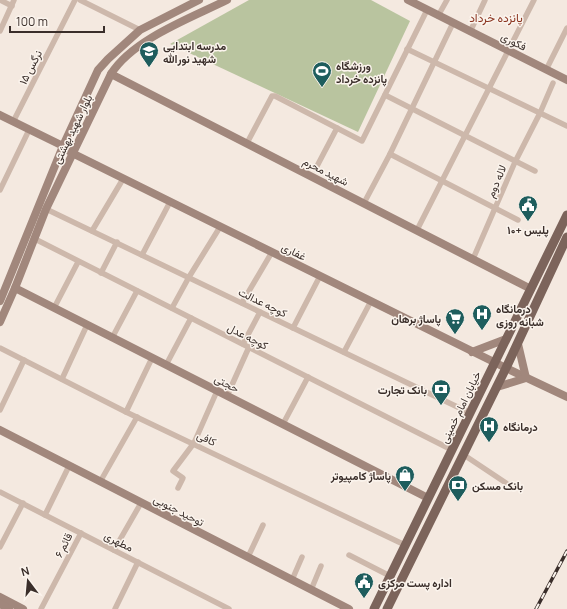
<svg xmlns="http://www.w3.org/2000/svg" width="567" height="609" font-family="Manrope,Vazirmatn,sans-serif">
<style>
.green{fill:#b9c49f}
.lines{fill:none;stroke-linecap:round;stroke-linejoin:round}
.street{stroke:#cdb8ab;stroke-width:5.5}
.secondary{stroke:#a1877c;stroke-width:8}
.primary{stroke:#7c645b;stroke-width:9}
.rail-casing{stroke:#3a2e2a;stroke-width:3.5}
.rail{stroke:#fbf4ed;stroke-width:2;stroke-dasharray:6;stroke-linecap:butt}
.labels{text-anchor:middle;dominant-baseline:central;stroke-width:3;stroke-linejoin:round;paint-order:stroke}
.street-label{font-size:11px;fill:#3a2e2a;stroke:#fbf4ed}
.poi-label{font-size:11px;font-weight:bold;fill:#3a2e2a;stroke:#fbf4ed;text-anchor:start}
.neighbourhood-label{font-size:12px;fill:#8b3521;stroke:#fbf4ed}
</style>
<rect width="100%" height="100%" fill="#f4e9e0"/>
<path class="green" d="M249,0H371L410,21L358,132L170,44Z"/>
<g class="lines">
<g class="street">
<path d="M0,0L12,6"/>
<path d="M80,0L140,30"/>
<path d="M438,16L447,0"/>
<path d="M0,31L14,0"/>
<path d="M470,32L485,0"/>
<path d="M407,49L567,126"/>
<path d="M546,70L567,28"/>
<path d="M385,95L535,171"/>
<path d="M13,122L75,0"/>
<path d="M247,143L272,96H275L362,141L427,10"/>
<path d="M390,154L518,220"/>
<path d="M316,168L337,128"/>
<path d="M0,190L29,130"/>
<path d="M364,203L390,154L453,23"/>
<path d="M46,209L470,413"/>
<path d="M417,230L534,0"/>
<path d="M92,231L123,179"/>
<path d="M35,239L452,450"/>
<path d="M142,255L170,202"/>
<path d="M473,259L515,162L540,113L553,83"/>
<path d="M101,273L117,242"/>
<path d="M242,303L272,252"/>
<path d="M54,308L78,262"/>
<path d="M172,308L189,277L220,227"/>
<path d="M293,328L320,276"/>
<path d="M112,338L137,291"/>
<path d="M243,344L260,312"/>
<path d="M0,348L126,412L405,545"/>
<path d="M344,352L371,301"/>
<path d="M166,365L191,318"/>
<path d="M62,379L87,325"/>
<path d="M227,396L249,347"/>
<path d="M0,410L24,360"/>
<path d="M126,412L152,358"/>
<path d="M283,424L308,377"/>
<path d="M464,455L506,483"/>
<path d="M100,482L137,417"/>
<path d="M178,488L183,478L173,471L194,443L217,391"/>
<path d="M0,492L229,609"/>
<path d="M45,515L69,466"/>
<path d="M0,547L23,503"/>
<path d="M114,550L141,503"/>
<path d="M349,555L390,576"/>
<path d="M248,557L263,525"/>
<path d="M292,580L302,557"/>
<path d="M311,590L321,566"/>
<path d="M41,609L81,533"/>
<path d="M115,609L138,562"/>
</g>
<g class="secondary">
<path d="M408,0L567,80"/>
<path d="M111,74L531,289"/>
<path d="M0,115L63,146L72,153L506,368L567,397"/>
<path d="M15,288L428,498"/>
<path d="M0,301L63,146L98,70L108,59L140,30L199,0"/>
<path d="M0,322L15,288L46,209L111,74C133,39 191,18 227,0"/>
<path d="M472,352L506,339"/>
<path d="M497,387L526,378L518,344"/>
<path d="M0,430L349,609"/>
<path d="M0,597L23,609"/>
<path d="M0,604L9,609"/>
</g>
<g class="primary">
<path d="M374,609L567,215"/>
<path d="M387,609L506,368L567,237"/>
</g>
<g class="rail-casing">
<path id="rail" d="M536,609L567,551"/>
</g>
<use href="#rail" class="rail"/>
</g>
<defs>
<g id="school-pin" transform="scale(1)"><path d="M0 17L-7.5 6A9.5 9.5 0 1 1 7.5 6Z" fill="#1e5d5d" stroke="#fbf4ed"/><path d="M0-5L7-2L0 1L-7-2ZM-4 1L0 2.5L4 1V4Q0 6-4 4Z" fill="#fff"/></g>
<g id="stadium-pin" transform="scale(1)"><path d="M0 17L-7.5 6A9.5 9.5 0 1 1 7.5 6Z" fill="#1e5d5d" stroke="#fbf4ed"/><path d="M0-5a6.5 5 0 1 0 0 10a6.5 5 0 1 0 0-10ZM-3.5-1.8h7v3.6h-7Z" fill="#fff"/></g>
<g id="civic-pin" transform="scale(1)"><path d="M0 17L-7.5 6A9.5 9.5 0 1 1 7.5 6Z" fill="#1e5d5d" stroke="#fbf4ed"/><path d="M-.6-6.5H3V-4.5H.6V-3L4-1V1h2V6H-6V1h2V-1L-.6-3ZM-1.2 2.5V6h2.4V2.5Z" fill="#fff"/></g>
<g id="hospital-pin" transform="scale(1)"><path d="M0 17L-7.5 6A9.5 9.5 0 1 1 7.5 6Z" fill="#1e5d5d" stroke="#fbf4ed"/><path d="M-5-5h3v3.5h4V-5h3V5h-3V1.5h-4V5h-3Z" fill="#fff"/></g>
<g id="supermarket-pin" transform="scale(1)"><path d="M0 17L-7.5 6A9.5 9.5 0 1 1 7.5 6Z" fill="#1e5d5d" stroke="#fbf4ed"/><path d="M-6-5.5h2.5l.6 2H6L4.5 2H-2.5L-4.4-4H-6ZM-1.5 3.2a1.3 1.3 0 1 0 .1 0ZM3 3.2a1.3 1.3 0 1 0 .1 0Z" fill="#fff"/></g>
<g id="bank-pin" transform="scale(1)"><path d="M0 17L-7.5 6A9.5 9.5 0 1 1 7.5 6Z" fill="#1e5d5d" stroke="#fbf4ed"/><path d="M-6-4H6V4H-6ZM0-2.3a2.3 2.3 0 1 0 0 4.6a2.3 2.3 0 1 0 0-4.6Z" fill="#fff"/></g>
<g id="shop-pin" transform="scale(1)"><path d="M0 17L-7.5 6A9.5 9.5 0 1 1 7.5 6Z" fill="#1e5d5d" stroke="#fbf4ed"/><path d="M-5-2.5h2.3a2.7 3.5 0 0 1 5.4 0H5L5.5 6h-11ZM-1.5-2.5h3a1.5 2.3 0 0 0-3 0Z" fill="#fff"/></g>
</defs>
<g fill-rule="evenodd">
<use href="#school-pin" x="149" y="51"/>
<use href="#stadium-pin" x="322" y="71"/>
<use href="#civic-pin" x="528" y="205"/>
<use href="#hospital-pin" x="482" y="314"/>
<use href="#supermarket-pin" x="455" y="318"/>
<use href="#bank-pin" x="441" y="389"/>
<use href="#hospital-pin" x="489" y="426"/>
<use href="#shop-pin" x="405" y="475"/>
<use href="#bank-pin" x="458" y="485"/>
<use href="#civic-pin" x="364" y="582"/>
</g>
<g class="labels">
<g class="street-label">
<text transform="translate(514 41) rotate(27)">فکوری</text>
<text transform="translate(30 67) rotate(-63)">نرگس ۱۵</text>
<text transform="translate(72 129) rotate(-64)">بلوار شهید بهشتی</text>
<text transform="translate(326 171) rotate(27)">شهید محرم</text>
<text transform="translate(496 181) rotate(-67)">لاله دوم</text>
<text transform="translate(294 251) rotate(26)">غفاری</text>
<text transform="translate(263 302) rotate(26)">کوچه عدالت</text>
<text transform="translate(248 336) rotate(27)">کوچه عدل</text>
<text transform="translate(227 383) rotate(27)">حجتی</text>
<text transform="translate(460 407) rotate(-64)">خیابان امام خمینی</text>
<text transform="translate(207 438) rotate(26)">کافی</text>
<text transform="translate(179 510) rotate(27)">توحید جنوبی</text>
<text transform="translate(119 541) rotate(27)">مطهری</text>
<text transform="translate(63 545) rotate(-63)">قائم ۶</text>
</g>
<g class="poi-label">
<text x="163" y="45">مدرسه ابتدایی<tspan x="163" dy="13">شهید نورالله</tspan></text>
<text x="336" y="65">ورزشگاه<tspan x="336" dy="13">پانزده خرداد</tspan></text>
<text x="528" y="229" text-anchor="middle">پلیس +۱۰</text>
<text x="496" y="308">درمانگاه<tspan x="496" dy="13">شبانه روزی</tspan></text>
<text x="441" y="318" text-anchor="end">پاساژ برهان</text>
<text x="427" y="389" text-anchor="end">بانک تجارت</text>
<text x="503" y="426">درمانگاه</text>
<text x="391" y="475" text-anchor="end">پاساژ کامپیوتر</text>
<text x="472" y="485">بانک مسکن</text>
<text x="378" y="582">اداره پست مرکزی</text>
</g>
<g class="neighbourhood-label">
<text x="496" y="17">پانزده خرداد</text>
</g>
</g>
<g transform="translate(28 581) rotate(344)" stroke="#fbf4ed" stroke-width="3" paint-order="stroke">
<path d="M0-3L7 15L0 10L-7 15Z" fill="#3a2e2a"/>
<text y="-6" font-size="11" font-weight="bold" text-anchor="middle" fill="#3a2e2a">N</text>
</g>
<path d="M10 26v6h94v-6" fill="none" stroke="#3a2e2a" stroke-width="2"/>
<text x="16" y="26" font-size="12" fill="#3a2e2a" stroke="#fbf4ed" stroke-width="3" paint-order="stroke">100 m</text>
</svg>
